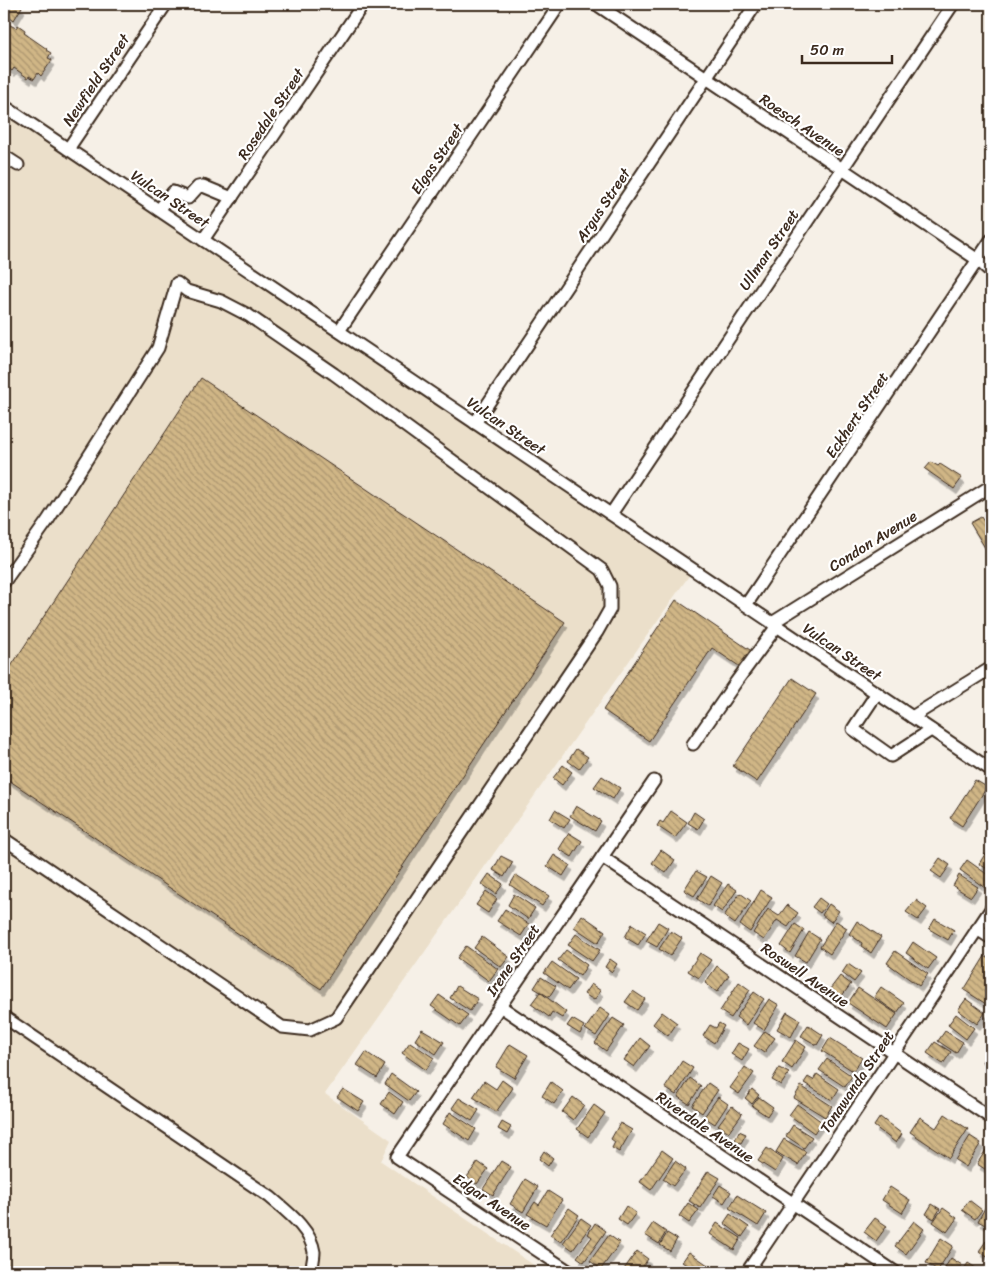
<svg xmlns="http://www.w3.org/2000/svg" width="995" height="1276" font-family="Sriracha,sans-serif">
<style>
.built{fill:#ebdfca}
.building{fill:url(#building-back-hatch);stroke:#3b2a1e;filter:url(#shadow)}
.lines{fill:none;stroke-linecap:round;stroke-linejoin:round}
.minor-casing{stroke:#3b2a1e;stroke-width:15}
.minor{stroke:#fff;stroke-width:11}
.labels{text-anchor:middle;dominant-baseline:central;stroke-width:4.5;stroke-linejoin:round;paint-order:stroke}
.street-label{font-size:15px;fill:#3b2a1e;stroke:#fff}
</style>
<defs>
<pattern id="building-back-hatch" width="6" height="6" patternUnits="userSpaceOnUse" patternTransform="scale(1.25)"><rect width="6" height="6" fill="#d0b686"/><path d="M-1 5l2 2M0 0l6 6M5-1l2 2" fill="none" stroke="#aa946d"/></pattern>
<filter id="shadow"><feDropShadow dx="3" dy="5.5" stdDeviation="0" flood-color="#0004"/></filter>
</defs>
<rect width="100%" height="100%" fill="#f6f0e7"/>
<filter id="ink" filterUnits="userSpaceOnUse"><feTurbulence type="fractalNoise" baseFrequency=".02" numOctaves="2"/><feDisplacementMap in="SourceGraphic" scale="10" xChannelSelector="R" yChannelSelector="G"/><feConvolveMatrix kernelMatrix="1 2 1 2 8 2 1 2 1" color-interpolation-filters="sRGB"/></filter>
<g filter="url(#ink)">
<path class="built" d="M4,108L693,570L325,1094L391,1140L381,1161L544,1272H4Z"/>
<g class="building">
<path d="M4,4H18L22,7L14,20L4,12Z"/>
<path d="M4,22L16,28L18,25L25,30L24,33L47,49L46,50L51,53L48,58L52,60L41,76L38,73L34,79L29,76L28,78L14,68L12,71L4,65Z"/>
<path d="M201,378L565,622L321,989L4,777V677Z"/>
<path d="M991,436V449L986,440Z"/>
<path d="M931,462L938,466L940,464L962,478L954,489L925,469Z"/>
<path d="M991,510V526L984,514Z"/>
<path d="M981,517L991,533V549L987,551L970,523Z"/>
<path d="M676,600L753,652L742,668L712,648L649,741L603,710Z"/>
<path d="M792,678L816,694L757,782L733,766Z"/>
<path d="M576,749L588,757L579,769L568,761Z"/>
<path d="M563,765L572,772L562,785L553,778Z"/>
<path d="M602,776L620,788L613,799L594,787Z"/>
<path d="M975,780L987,787L962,826L950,818Z"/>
<path d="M576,806L601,821L595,831L570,816Z"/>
<path d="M555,810L570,819L564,828L550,819Z"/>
<path d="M671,811L687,822L675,838L657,826L660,821L663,823Z"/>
<path d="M694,812L704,819L698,829L688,823Z"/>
<path d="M569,833L582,841L572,857L559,849Z"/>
<path d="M661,850L675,860L666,873L652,863Z"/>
<path d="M985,854L991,858V871L979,864Z"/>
<path d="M554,855L570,865L563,876L547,866Z"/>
<path d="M501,856L513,862L504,877L493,870Z"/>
<path d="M940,858L950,865L941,878L931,871Z"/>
<path d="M967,860L991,877L985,888L960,870Z"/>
<path d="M696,871L707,877L694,896L684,890Z"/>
<path d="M489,874L503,884L496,894L482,884Z"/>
<path d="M516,875L549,896L542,906L510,885Z"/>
<path d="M959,875L978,887L971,897L953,886Z"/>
<path d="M711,876L722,883L708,906L697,899Z"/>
<path d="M728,884L737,890L722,912L713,906Z"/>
<path d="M761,890L772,897L750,932L740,925Z"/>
<path d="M486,891L497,899L488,913L476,905Z"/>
<path d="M740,893L751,901L735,924L724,916Z"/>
<path d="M514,894L535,908L528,919L508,905Z"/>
<path d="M819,898L827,904L820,913L812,907Z"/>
<path d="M916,900L927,908L918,920L906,912Z"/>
<path d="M829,904L839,911L831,922L822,915Z"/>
<path d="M787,905L798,913L788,927L777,920L764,940L753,933L768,909L779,916Z"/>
<path d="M505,909L529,924L521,936L497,921Z"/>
<path d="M582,915L605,931L598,943L574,927Z"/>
<path d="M935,919L954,930L948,940L929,929Z"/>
<path d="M836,921L847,928L830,954L820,947Z"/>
<path d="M857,921L881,937L871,953L861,946L862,943L849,934Z"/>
<path d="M658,922L668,928L657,947L646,941Z"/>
<path d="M632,924L646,933L638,945L625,937Z"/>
<path d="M795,924L804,930L790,953L781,946Z"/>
<path d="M671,931L682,938L670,956L659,949Z"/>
<path d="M809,932L820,939L806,962L795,956Z"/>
<path d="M576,934L600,950L592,961L568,945Z"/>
<path d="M482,937L509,957L501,967L474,948Z"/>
<path d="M913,942L936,958L928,969L906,953Z"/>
<path d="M466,946L498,969L489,981L457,958Z"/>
<path d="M566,950L587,965L580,976L558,960Z"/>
<path d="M895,951L928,974L919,986L887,963Z"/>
<path d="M700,953L711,960L699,978L688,971Z"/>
<path d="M985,956L991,960V980L988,978L985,983L991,987V996L986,1004L964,990Z"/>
<path d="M610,959L617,964L612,972L605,967Z"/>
<path d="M552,962L576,979L568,990L544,973Z"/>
<path d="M848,964L861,973L854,982L842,973Z"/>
<path d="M717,966L729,975L717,992L705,983Z"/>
<path d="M840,976L851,984L841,997L830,989Z"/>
<path d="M541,977L556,986L549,997L534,988Z"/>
<path d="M739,982L750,990L731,1018L720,1011Z"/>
<path d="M591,984L601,991L594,1000L584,994Z"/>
<path d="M457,986L478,999L470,1011L450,998Z"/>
<path d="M881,987L904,1003L897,1013L874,997Z"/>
<path d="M858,988L897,1014L887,1029L848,1003Z"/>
<path d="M633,991L645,999L637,1010L625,1002Z"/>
<path d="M540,992L566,1012L562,1018L552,1012L549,1017L531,1004Z"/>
<path d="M754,992L764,999L746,1025L736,1017Z"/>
<path d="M439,995L468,1015L460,1026L431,1006Z"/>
<path d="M769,999L779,1005L764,1030L753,1023Z"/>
<path d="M966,999L985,1013L977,1024L958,1010Z"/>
<path d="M600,1008L610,1015L596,1036L585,1029Z"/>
<path d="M662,1012L677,1023L668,1036L653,1024Z"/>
<path d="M787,1012L800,1020L791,1037L777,1029Z"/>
<path d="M956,1014L974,1028L966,1039L948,1025Z"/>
<path d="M613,1018L624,1025L606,1051L595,1043Z"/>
<path d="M572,1019L584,1026L580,1034L567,1026Z"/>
<path d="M719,1023L724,1026L714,1043L703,1036L710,1025L716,1028Z"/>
<path d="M808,1025L823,1035L817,1045L801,1036Z"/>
<path d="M422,1029L444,1042L436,1054L415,1040Z"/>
<path d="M765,1031L775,1038L764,1053L754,1046Z"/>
<path d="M945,1031L963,1042L956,1053L938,1041Z"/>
<path d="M640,1038L650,1046L634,1067L624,1060Z"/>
<path d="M830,1038L862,1058L853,1071L822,1051Z"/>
<path d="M796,1040L806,1047L792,1069L782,1062Z"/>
<path d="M991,1040V1055L984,1050Z"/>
<path d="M410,1042L434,1058L426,1070L402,1053Z"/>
<path d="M935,1042L951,1052L943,1064L927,1053Z"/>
<path d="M738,1043L749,1049L742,1061L731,1054Z"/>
<path d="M510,1044L528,1055L514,1078L496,1067Z"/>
<path d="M366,1052L385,1065L377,1078L357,1065Z"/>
<path d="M987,1054L991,1056V1067L982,1062Z"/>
<path d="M827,1059L852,1076L845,1087L819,1070Z"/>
<path d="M682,1061L693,1068L676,1095L665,1088Z"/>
<path d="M745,1067L754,1073L739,1094L730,1088Z"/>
<path d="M779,1068L789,1073L781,1085L772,1080Z"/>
<path d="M391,1074L416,1092L409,1101L385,1084Z"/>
<path d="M817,1074L839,1089L832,1100L804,1083L808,1077L813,1080Z"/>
<path d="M690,1078L701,1086L689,1104L678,1097Z"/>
<path d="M502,1080L513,1088L496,1112L473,1097L484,1081L496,1089Z"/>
<path d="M551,1082L563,1091L554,1104L542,1096Z"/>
<path d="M708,1083L718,1090L702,1113L692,1106Z"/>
<path d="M801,1086L832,1106L825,1117L794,1098Z"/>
<path d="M343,1089L364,1102L358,1111L337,1097Z"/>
<path d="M752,1089L759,1095L752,1104L745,1098Z"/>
<path d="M389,1092L403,1102L395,1114L381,1104Z"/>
<path d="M573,1097L584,1105L573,1120L562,1112Z"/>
<path d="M718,1097L728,1104L715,1124L704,1117Z"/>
<path d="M759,1097L773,1107L767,1116L752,1106Z"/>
<path d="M459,1098L479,1110L472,1121L452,1108Z"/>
<path d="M797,1104L822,1122L814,1133L789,1115Z"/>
<path d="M594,1105L605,1113L588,1137L577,1129Z"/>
<path d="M732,1106L742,1114L729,1132L718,1125Z"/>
<path d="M450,1112L476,1129L469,1141L443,1124Z"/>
<path d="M945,1114L968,1129L949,1158L910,1132L920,1117L936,1128Z"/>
<path d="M880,1117L902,1134L896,1143L874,1126Z"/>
<path d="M502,1122L511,1127L507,1134L498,1129Z"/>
<path d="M620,1123L632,1130L619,1152L612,1148L615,1142L611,1139Z"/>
<path d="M793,1125L812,1137L804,1148L786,1136Z"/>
<path d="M739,1131L746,1134L741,1143L735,1140Z"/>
<path d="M970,1136L981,1143L966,1167L955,1160Z"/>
<path d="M784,1139L806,1152L798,1165L776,1152Z"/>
<path d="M989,1145L991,1147V1165L988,1171L977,1164Z"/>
<path d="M767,1148L783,1159L775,1172L758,1161Z"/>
<path d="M662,1150L673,1158L651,1190L640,1182Z"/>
<path d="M544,1151L553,1158L548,1166L539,1159Z"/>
<path d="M501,1161L511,1167L493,1195L483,1189Z"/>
<path d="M675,1161L686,1169L673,1186L663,1179Z"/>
<path d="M478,1162L488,1169L477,1184L467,1177Z"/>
<path d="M708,1171L720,1178L700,1208L689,1201Z"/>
<path d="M525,1179L538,1187L523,1212L510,1204Z"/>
<path d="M720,1185L731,1192L724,1203L713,1196Z"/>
<path d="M890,1187L910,1200L902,1213L882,1200Z"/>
<path d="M548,1191L562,1200L546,1225L527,1214L535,1202L539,1205Z"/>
<path d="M737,1195L766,1213L758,1226L729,1208Z"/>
<path d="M969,1200L982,1210L975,1219L962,1210Z"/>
<path d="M688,1203L699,1210L689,1223L679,1216Z"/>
<path d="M932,1204L940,1209L934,1219L926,1214Z"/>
<path d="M626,1206L636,1213L627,1225L618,1219Z"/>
<path d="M986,1206L991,1210L990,1228L978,1221Z"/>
<path d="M569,1208L579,1215L561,1242L550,1235Z"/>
<path d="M943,1208L957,1218L947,1232L933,1222Z"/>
<path d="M730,1214L749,1227L742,1237L724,1223Z"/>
<path d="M581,1218L591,1225L573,1250L563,1243Z"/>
<path d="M875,1218L887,1226L876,1241L864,1232Z"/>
<path d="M914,1221L924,1229L906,1254L895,1246Z"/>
<path d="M595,1223L606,1231L584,1262L577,1257L592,1237L588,1234Z"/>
<path d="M653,1223L666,1232L659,1244L645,1235Z"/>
<path d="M717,1223L741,1238L734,1250L710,1234Z"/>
<path d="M667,1233L677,1239L670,1251L660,1245Z"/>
<path d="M609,1235L620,1243L601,1269L590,1261Z"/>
<path d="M941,1238L953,1246L938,1270L926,1263Z"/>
<path d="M986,1241L991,1244L990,1259L979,1251Z"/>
<path d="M637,1251L648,1259L639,1272H622Z"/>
<path d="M689,1252L718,1272H696L682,1262Z"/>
<path d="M951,1258L962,1265L957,1272H942Z"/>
<path d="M968,1263L979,1270L977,1272H962Z"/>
<path d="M847,1264L859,1271L858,1272H842Z"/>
</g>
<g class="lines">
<g class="minor-casing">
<g id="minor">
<path d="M596,4L978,260L991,272"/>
<path d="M4,106L991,770"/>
<path d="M68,149L166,4"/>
<path d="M4,156L18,165"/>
<path d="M159,210L173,192L188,198L198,187L203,186L232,198"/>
<path d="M203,240L363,4"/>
<path d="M339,331L560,4"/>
<path d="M475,423L756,4"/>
<path d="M611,514L953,4"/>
<path d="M4,582L48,520L158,348L177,283L187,291L221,301L248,315L334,374L602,570L610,586V609L597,632L336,1018L310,1030L282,1027L4,839"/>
<path d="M746,605L991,240"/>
<path d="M772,623L991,486"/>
<path d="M877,693L853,729L891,756L931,730"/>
<path d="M912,717L991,668"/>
<path d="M693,744L736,682L777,626"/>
<path d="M602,857L991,1118"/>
<path d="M977,929L991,938"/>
<path d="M500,1006L895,1272"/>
<path d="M4,1017L270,1197C286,1211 311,1229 314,1252C314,1258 312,1266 311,1272"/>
<path d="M570,1272L397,1157L654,781"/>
<path d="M747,1272L991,909"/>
</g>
</g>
<use href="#minor" class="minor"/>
</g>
</g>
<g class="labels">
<g class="street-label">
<text transform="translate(96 80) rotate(-56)">Newfield Street</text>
<text transform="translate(271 114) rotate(-56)">Rosedale Street</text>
<text transform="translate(802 125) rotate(34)">Roesch Avenue</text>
<text transform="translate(437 159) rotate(-56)">Elgas Street</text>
<text transform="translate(170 199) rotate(34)">Vulcan Street</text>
<text transform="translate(603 205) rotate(-56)">Argus Street</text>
<text transform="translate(769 250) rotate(-56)">Ullman Street</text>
<text transform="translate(857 415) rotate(-56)">Eckhert Street</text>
<text transform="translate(506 426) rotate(34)">Vulcan Street</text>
<text transform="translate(873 541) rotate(-32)">Condon Avenue</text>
<text transform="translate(842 652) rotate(34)">Vulcan Street</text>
<text transform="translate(513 960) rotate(-56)">Irene Street</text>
<text transform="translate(805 975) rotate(34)">Roswell Avenue</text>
<text transform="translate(857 1082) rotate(-56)">Tonawanda Street</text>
<text transform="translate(705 1127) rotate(34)">Riverdale Avenue</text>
<text transform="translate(492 1202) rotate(34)">Edgar Avenue</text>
</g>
</g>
<rect width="995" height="1276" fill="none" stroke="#fff" stroke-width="20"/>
<rect x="10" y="10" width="975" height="1256" fill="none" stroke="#3b2a1e" stroke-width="2" filter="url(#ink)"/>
<path d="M802 55v8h90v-8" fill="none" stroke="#3b2a1e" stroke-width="2.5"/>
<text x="810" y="55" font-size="15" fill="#3b2a1e" stroke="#ffffff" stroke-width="4" paint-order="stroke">50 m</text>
</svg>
